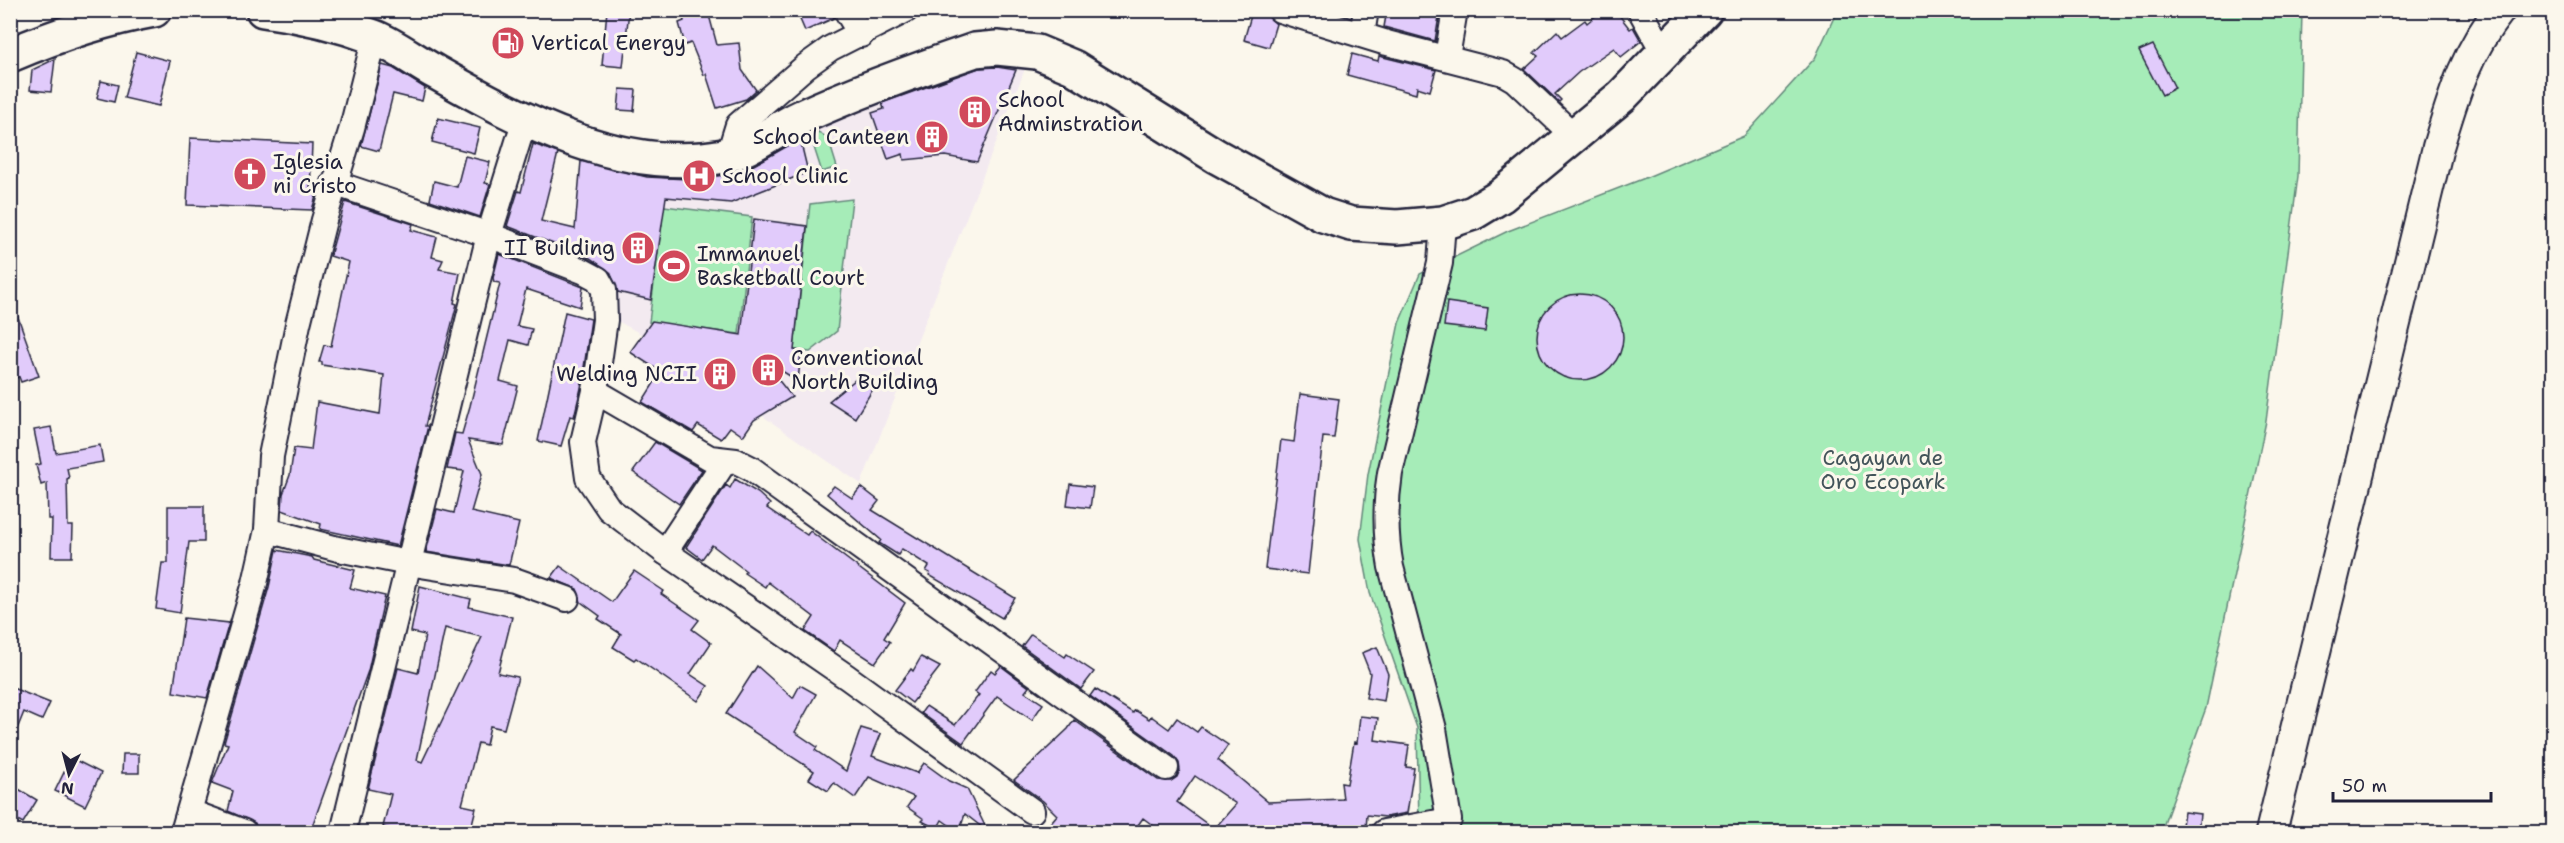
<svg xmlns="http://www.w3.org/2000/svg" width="2564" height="843" font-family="'Shantell Sans',sans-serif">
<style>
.built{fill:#f3eaf0}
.green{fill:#a6ecb8;stroke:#64877a;stroke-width:1.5}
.building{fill:#e1cbfb;stroke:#22223b;stroke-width:1.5;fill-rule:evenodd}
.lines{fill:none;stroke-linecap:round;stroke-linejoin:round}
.minor-casing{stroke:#22223b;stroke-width:28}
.tertiary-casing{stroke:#22223b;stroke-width:34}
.secondary-casing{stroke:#22223b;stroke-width:38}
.minor{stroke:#fbf7ec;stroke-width:24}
.tertiary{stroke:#fbf7ec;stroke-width:30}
.secondary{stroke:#fbf7ec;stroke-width:33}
.labels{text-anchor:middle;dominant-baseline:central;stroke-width:6;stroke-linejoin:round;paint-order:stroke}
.poi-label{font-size:21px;fill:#22223b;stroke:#fbf7ec;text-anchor:start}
.park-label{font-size:21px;fill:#43545a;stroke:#fbf7ec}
</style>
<rect width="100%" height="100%" fill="#fbf7ec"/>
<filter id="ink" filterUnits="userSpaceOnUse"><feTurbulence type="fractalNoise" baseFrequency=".0167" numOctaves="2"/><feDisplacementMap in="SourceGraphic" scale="12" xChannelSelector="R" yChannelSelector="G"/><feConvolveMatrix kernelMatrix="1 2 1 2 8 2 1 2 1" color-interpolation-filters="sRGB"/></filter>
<g filter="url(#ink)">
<path class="built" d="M1003,57L1025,69L861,484L654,341L612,318L624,158L678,156Z"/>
<g class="green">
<path d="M1837,11H2302L2298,176L2266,421L2206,708L2161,832H1416L1419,823L1417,728L1370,593L1360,539L1368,474L1399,323L1420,274L1508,231L1645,178L1744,136L1815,58Z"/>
<path d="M818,132L828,138L837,167L822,172L810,135Z"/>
<path d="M852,199L837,331L810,352L794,350L810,204Z"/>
<path d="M664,206L752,217L739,334L649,322Z"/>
</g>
<g class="building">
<path d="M607,10H629L623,67L602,65Z"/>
<path d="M682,10H701L702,16L709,15L717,45L739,43L742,70L756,90L746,99L717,108L706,74L704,75L691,43L685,45L679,23L684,21Z"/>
<path d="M796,10H832L834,18L805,31Z"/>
<path d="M1387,10H1440L1435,41L1384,27Z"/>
<path d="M1603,10H1615L1630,29L1633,27L1641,41L1621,57L1614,48L1579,72L1555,94L1561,100L1559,102L1524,69L1538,56L1534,53L1557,31L1562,37L1585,20L1587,23Z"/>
<path d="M1252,12L1268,16L1276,24L1269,47L1244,40Z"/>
<path d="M2153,45L2175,88L2162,95L2139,51Z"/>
<path d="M136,52L170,61L159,106L124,98Z"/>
<path d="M1352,54L1378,61L1379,56L1436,70L1430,91L1417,87L1416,94L1347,75Z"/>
<path d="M55,59L51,92L30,90L32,70Z"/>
<path d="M382,65L393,68L425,88L422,101L393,94L379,151L361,146Z"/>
<path d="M997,67L1016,70L977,162L945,156L904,160L903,154L888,159L872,113L884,109L882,103L979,68Z"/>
<path d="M101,81L118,85L114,102L97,98Z"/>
<path d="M620,89L636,90L634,111L618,110Z"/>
<path d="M438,118L480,128L474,153L432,142Z"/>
<path d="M190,138L312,144L310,191L317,193L312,210L187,205Z"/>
<path d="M800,139L808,172L731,203L666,197L651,300L618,292L610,272L590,258L507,226L518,191L521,192L533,144L558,153L541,221L575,229L581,161L647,177L688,179L726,175L752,166Z"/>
<path d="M465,156L490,162L485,183L490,184L480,217L430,200L434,181L457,187Z"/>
<path d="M345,202L413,224L411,230L437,237L432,257L443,260L439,269L460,273L454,303L457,304L425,426H428L398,546L320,529L321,524L282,510L283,494L290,475L294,448L311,450L317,402L380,414L384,375L322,365V362H319L324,345L331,346L349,262L330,256Z"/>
<path d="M754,219L807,226L794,350L801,351L798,381L761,358L792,397L754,420L743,436L730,427L721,439L698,425L693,432L642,402L661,372L630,352L652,321L741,335Z"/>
<path d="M499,254L583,287L580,307L526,289L517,326L532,329L528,345L510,340L500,381L518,386L503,445L468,440L482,474L471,512L519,523L509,565L426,552L437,509L454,513L464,471L447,469L455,433L462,434L470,406L500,283L494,282L493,278Z"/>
<circle cx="1580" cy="337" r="43"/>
<path d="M1447,302L1488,308L1485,331L1444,326Z"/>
<path d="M10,303H13L39,376L21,382L19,377L10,380Z"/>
<path d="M565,312L591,319L581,388L574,417L570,416L561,446L538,441Z"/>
<path d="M860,376L875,386L855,418L829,401Z"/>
<path d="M1300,394L1339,399L1334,438L1323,437L1308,574L1265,569L1281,440L1294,442Z"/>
<path d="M51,427L56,453L100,445L103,462L67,468L69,478L67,479L68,526H73L72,557H51L52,519H48L47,483L41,485L36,465L41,464L34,430Z"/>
<path d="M655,442L702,470L679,504L633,472Z"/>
<path d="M735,479L758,493L770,504L767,508L807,535L810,531L905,603L884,638L890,642L875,663L840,640L834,651L805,631L814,617L768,582L765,587L744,573L746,571L712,545L702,559L686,547L726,485L730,488Z"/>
<path d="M1070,484L1093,487L1090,508L1067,505Z"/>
<path d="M834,486L852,498L861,487L879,501L872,510L1015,598L1002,618L929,575L930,573L926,571L929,566L902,549L898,555L879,543L881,540L827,494Z"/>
<path d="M168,506H204V542H189L180,613L156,609L162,563H168Z"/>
<path d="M277,550L312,557L314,560L355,570L350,588L385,596L368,671L310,832H258L255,823L228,811L233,791L212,783L228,744L224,743L269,587Z"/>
<path d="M560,566L612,602L634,571L664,591L661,594L699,620L692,629L711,643L690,674L708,686L698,701L636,658L634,660L613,647L621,634L598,619L600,616L581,602L577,589L551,578Z"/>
<path d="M420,586L471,599L469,607L512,617L498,673L518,677L504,729L490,726L486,745L478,743L462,805L476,808L470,832H404L383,827L391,794L368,789L398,668L418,673L425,635L411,632ZM445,628L482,637L422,762L417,760Z"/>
<path d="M184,618L229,623L207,698L173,692Z"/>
<path d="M1031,634L1065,657L1067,654L1094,672L1081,689L1022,646Z"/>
<path d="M1377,647L1388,674L1384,701L1366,698L1370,673L1362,653Z"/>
<path d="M921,657L940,667L912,703L895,690L911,669L913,671Z"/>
<path d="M757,666L793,698L800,685L816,694L795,732L817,747L815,750L846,771L861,728L881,734L872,756L917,773L924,763L949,781L967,789L988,832L965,814L959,832L942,820L937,829L922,821L924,819L907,807L914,797L869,777L855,798L834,783L828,791L809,779L814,771L726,714Z"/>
<path d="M1001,666L1029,687L1025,692L1043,704L1032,720L997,696L963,743L921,713L926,706L955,725L979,695L975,692L991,670L995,673Z"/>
<path d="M10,687L50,703L42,720L24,712L11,744Z"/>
<path d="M1095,689L1133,713L1135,710L1149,719L1151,716L1169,729L1177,718L1197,732L1201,727L1228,745L1218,760L1268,802L1343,799L1341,783L1347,784L1354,742L1357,743L1360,716L1378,718L1375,740L1409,745L1406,767L1414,768L1407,813L1386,817L1367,815L1366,829L1325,827L1328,832H1162L1143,818L1133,832H1043L1057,815L1043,801L1014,780L1068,729L1074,720L1158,780L1171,781L1177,777L1180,770L1179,763L1174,756L1090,696ZM1195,776L1236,804L1214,829L1177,802Z"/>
<path d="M123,754H139V773H122Z"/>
<path d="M71,758L101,773L85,806L55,791Z"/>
<path d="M10,784L37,800L23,823L10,816Z"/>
<path d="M2184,812L2200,814L2198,832H2181Z"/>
</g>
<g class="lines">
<g class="minor-casing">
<g id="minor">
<path d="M846,10L861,35"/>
<path d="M1280,10L1387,43L1503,73L1515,80L1573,135"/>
<path d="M1640,10L1664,53"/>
<path d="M1362,34L1366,10"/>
<path d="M1447,57L1455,10"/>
<path d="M729,154L738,125L806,66L831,48L906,10"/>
<path d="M334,183L489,235L583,271L598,279L604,290L605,320L595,391L583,442L588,478L609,509L665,552L847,677L1032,811"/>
<path d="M595,391L710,458L736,461L750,468L1166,768"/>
<path d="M267,530L338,549L408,563L514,580L567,599"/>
<path d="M665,552L725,461"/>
<path d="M190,812L244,832"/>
<path d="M183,832L255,583L267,530L271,456L298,324L324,220L352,128L375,37"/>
<path d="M343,832L489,235L525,119"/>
<path d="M1384,832L1449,820L1434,729L1391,567C1385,535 1385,505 1390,473L1440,263L1443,223"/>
</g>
</g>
<g class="tertiary-casing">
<path id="tertiary" d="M2271,832L2438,147C2454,94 2465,54 2500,10"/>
</g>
<g class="secondary-casing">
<g id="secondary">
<path d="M263,10C300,15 339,24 374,37C395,45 416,62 437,73C522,121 622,175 724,156C749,151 777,128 801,117C858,91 916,70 975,50L997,48L1037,52L1073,67L1216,156L1323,215L1351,224L1397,227L1443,223L1473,213L1501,196L1622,96L1705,10"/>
<path d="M10,55C57,35 104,19 154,10"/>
</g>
</g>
<use href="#minor" class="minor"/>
<use href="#tertiary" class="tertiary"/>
<use href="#secondary" class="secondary"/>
</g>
</g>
<defs>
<g id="fuel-disc" transform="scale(1.725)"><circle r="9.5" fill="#d1495b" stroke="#fbf7ec"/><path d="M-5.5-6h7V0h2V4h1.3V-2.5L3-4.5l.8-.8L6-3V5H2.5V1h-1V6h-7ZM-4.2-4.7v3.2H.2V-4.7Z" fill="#fff"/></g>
<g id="building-disc" transform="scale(1.725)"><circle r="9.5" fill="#d1495b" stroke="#fbf7ec"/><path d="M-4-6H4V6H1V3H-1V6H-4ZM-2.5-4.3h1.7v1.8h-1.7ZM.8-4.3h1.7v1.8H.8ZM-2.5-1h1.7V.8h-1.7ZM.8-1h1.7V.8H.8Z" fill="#fff"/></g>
<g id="church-disc" transform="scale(1.725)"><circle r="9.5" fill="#d1495b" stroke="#fbf7ec"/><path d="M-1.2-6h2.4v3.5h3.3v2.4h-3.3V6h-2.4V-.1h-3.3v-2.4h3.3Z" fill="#fff"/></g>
<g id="hospital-disc" transform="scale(1.725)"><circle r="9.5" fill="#d1495b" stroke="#fbf7ec"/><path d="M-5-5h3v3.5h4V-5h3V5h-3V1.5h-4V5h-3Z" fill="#fff"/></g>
<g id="stadium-disc" transform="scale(1.725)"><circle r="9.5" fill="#d1495b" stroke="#fbf7ec"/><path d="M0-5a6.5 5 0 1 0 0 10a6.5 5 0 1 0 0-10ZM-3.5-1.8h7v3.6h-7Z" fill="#fff"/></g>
</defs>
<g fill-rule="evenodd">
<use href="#fuel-disc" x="508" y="43"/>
<use href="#building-disc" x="975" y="112"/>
<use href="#building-disc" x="932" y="137"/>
<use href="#church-disc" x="250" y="174"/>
<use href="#hospital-disc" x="699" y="176"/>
<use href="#building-disc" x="638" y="248"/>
<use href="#stadium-disc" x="674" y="266"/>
<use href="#building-disc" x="768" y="370"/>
<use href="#building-disc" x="720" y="374"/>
</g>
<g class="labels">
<g class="poi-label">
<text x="531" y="43">Vertical Energy</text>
<text x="998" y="100">School<tspan x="998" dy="24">Adminstration</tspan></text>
<text x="909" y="137" text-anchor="end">School Canteen</text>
<text x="273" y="162">Iglesia<tspan x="273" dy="24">ni Cristo</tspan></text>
<text x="722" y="176">School Clinic</text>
<text x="615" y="248" text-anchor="end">II Building</text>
<text x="697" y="254">Immanuel<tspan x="697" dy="24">Basketball Court</tspan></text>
<text x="791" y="358">Conventional<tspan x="791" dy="24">North Building</tspan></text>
<text x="697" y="374" text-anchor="end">Welding NCII</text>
</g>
<g class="park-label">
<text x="1883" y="458">Cagayan de<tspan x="1883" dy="24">Oro Ecopark</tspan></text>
</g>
</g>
<rect width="2564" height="843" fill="none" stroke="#fbf7ec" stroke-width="36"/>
<rect x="18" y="18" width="2528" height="807" fill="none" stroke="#22223b" stroke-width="2" filter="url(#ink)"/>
<g transform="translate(69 774) rotate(186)" stroke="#fbf7ec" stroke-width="4.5" paint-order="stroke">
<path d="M0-4.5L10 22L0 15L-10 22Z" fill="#22223b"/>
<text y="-9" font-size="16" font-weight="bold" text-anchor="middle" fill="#22223b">N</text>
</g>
<path d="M2333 792v9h158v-9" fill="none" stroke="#22223b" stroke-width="3"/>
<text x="2342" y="792" font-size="18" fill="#22223b" stroke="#fbf7ec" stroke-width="4.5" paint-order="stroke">50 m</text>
</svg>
